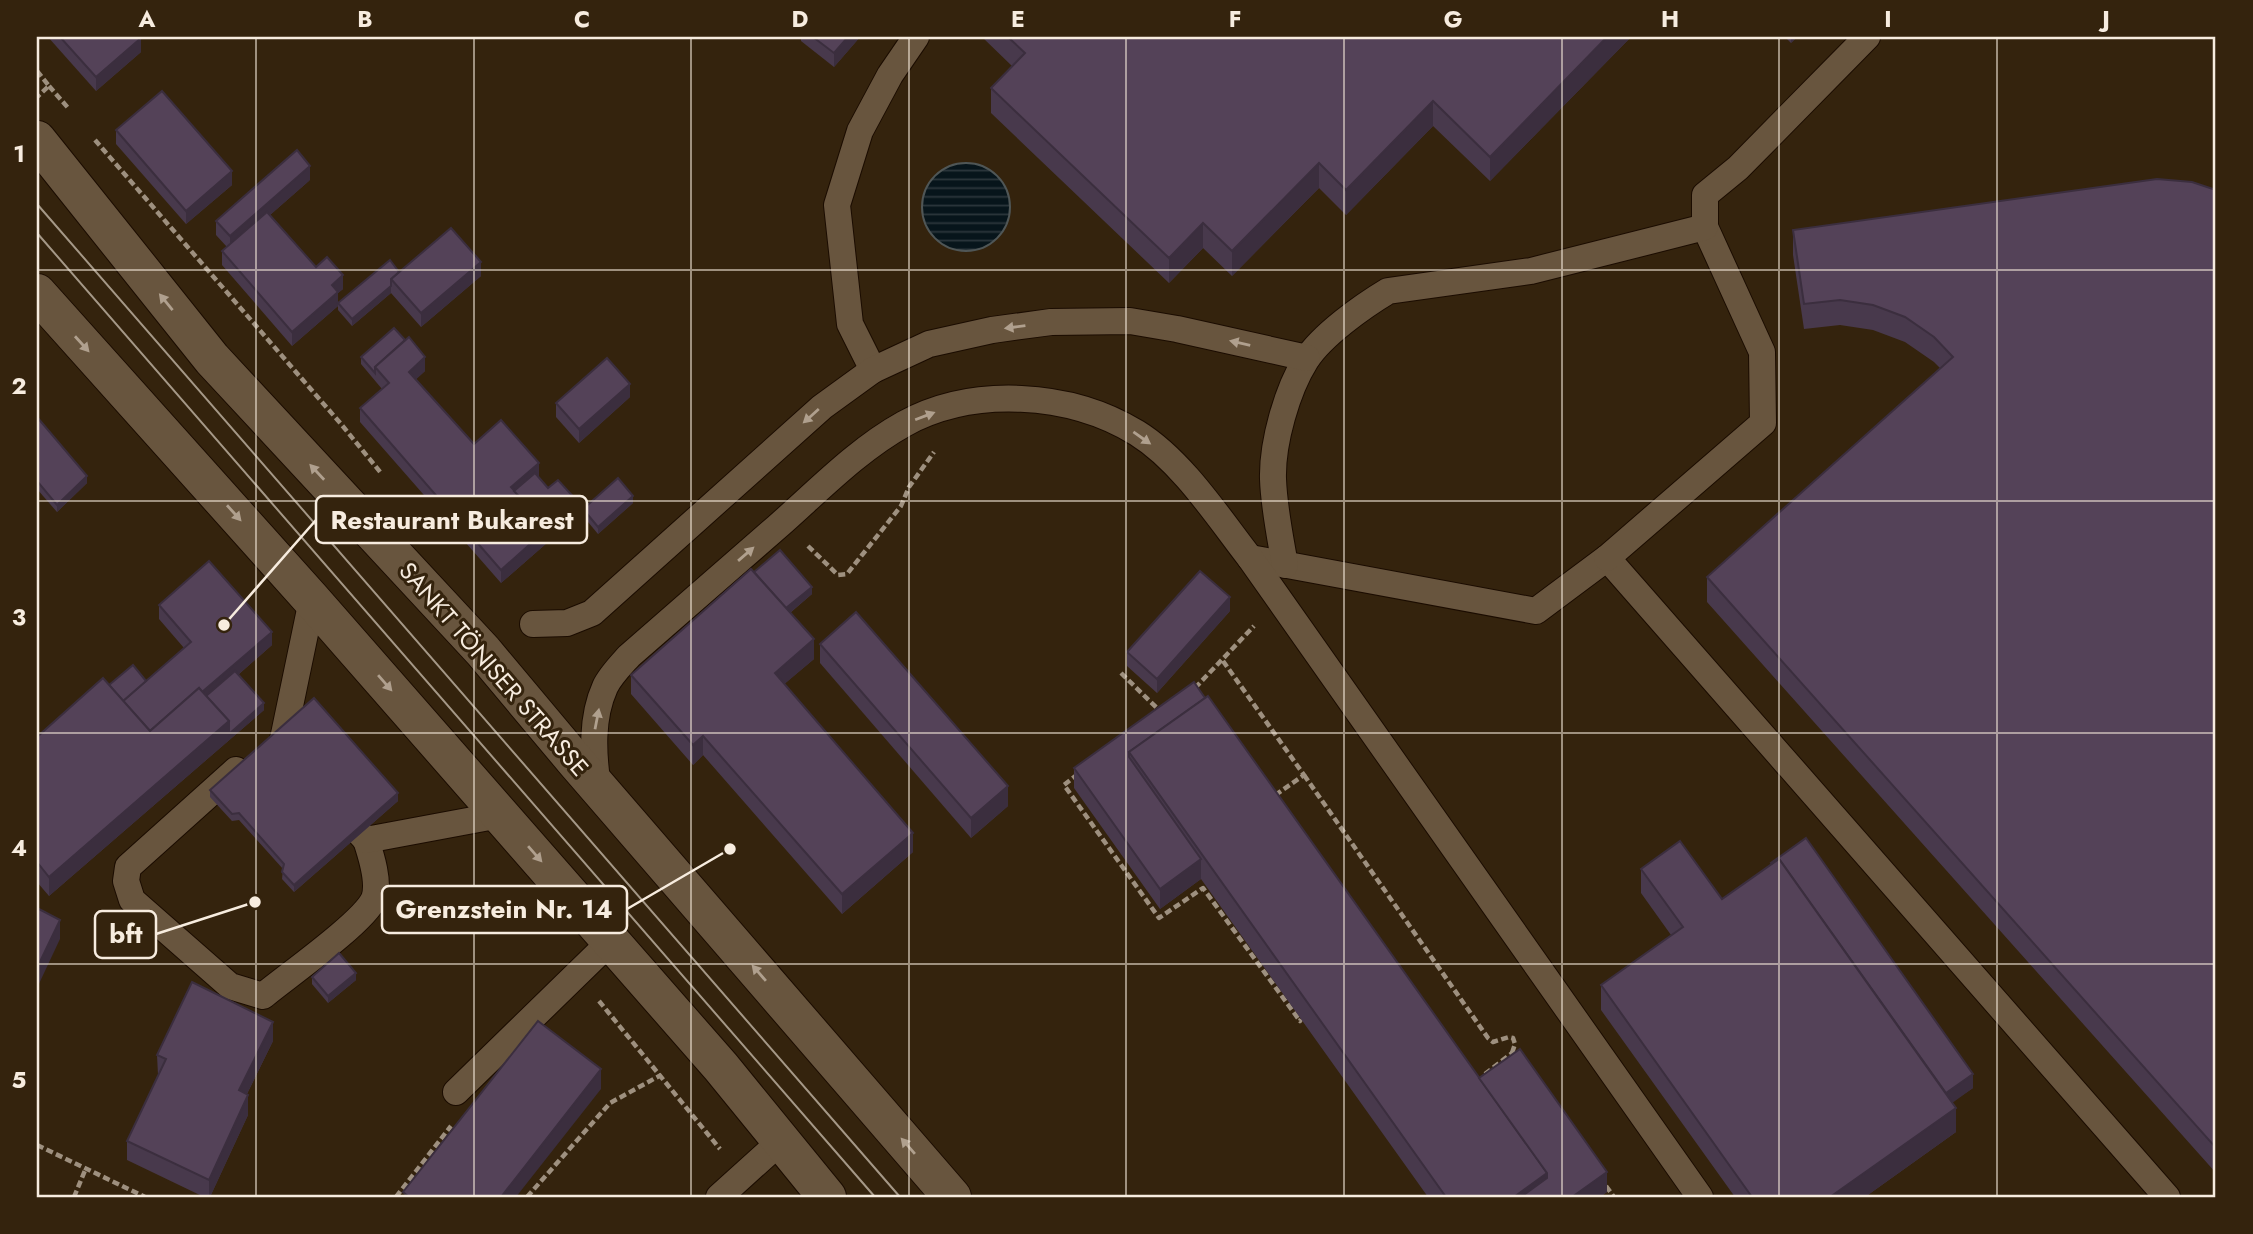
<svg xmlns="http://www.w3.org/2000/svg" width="2253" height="1234" font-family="Jost,sans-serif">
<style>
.water{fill:url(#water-rules);stroke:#4f5656;stroke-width:2}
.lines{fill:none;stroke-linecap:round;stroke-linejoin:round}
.service-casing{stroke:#1b0c00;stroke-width:28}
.secondary-casing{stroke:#1b0c00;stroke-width:40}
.path{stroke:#9e907f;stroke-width:4.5;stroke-dasharray:7 3.5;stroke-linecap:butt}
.service{stroke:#68553e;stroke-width:26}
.secondary{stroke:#68553e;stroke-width:38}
.tram{stroke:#a59887;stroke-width:2}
.wall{fill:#48394c}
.shaded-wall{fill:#3b2e3e}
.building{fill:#544258;stroke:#3b2e3e;stroke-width:2}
.oneway{fill:#b0a08e}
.grid{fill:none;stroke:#f7ecdf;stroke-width:2;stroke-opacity:0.55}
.labels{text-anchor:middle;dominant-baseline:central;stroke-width:6;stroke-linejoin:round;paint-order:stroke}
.street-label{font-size:24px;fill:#f7ecdf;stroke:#34230d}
.leader{fill:none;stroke:#f7ecdf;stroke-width:2.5}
.callout-dot{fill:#f7ecdf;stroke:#34230d;stroke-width:2.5}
.callout{fill:#34230d;stroke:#f7ecdf;stroke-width:2.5}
.callout-label{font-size:26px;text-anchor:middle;font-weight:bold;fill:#f7ecdf}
.neatline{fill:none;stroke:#f7ecdf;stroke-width:2.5}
.grid-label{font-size:23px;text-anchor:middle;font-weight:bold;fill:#f7ecdf}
</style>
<defs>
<pattern id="water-rules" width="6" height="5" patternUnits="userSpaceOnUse" patternTransform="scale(1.75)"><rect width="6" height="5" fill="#07151b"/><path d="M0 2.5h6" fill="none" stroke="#2c373c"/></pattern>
</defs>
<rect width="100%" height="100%" fill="#34230d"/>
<circle class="water" cx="966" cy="207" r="44"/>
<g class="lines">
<g class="service-casing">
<g id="service">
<path d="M873,370L850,324L837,205L860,131L890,75L916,37"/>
<path d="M1250,558L1536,611L1607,558L2167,1197"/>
<path d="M1607,558L1763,423L1762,352L1705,227"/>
<path d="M1285,565C1280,536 1274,508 1273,479C1272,443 1287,390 1306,360C1322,335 1363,306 1388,291L1531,271L1705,227V195L1738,168L1867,37"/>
<path d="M533,624L567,623L592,613L822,407L873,370L929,344L992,330L1051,322L1130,321L1177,329L1307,358"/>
<path d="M290,753L282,744L312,600"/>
<path d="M236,770L128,867L126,881L132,900L230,986L263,996C287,976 363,923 374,899C380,883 371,855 366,840"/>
<path d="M598,787C593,754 591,718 605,687C610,676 621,665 629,656C678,613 727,570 777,527C817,492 857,450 904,424C973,386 1070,392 1137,433C1182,461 1218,517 1250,558L1700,1197"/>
<path d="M354,827L366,840L500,815"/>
<path d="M456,1092L611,941"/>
<path d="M719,1197L781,1141"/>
</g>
</g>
<g class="secondary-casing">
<g id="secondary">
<path d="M37,140L212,359L483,651L576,762L952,1197"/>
<path d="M37,293L312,600L721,1067L827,1197"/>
</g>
</g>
<g class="path">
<path d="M37,71L49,86L37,97"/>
<path d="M49,86L69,109"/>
<path d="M95,140L341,424L381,473"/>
<path d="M808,546L838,575L847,574L901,506L909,487L934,452"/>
<path d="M1223,661L1304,775L1274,796"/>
<path d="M1121,673L1161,712"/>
<path d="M1195,688L1254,626"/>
<path d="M1078,774L1064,785L1159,918L1203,888L1300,1021L1301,1019"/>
<path d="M1304,775L1488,1038L1493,1042L1509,1037L1513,1038L1515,1044L1512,1053"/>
<path d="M599,1001L720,1149"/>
<path d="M1485,1074L1512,1053L1514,1056"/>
<path d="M37,1145L145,1197"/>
<path d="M1606,1186L1614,1197"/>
<path d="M74,1197L86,1168"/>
<path d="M396,1197L451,1126"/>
<path d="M527,1197L610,1103L661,1075"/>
</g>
<use href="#service" class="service"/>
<use href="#secondary" class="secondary"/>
<g class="tram">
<path d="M37,204L900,1197"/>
<path d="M37,233L875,1197"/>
</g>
</g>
<g class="wall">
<path d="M48,37H140L141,52L96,91Z"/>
<path d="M801,37H860L834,67L801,41Z"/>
<path d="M982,37H1631L1490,181L1433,126L1346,215L1319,188L1232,276L1203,248L1169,283L991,113V88L1012,66Z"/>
<path d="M1785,37H1797L1791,43Z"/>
<path d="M116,130L232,185L186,224L116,144Z"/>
<path d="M310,180L270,215L316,267L343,289L338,293V306L292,346L222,265V251L227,247L216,235V221Z"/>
<path d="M2216,190V1173L1707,602V577L1941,369L1934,362L1905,342L1873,330L1840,325L1804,329L1793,255V230Z"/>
<path d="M399,272L481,276L421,327L391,293L352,326L338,310V303Z"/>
<path d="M361,357L425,371L416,379L474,444L539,476L538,477L548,488L579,510L548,537V542L501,583L360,422V408L382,389L361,364Z"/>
<path d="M630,397L579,443L556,417V403Z"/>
<path d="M37,417L87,483L57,512L37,489Z"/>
<path d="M633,503L598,534L583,516V509Z"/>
<path d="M754,572L812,594L790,613L814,659L784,684L913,852L842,914L703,755L693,765L631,694V675Z"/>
<path d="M159,605L272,645L238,675L264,710L49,896L37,882V737L109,685L146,681L184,648L159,619Z"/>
<path d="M1230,611L1157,693L1127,666V652Z"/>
<path d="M820,644L1008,806L971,838L820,663Z"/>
<path d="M1194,682L1479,1078L1607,1192L1600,1197H1428L1201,879L1160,909L1074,788V768Z"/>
<path d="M210,790L398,801L294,892L282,879L283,869L239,820L232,821L210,797Z"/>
<path d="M1641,869L1973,1088L1952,1102L1956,1132L1865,1197H1735L1601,1010V985L1671,935L1641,893Z"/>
<path d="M312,977L356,980L328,1003L312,984Z"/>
<path d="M273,1041L247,1094L248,1115L210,1197H204L127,1160V1141L158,1075L157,1055Z"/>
</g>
<g class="shaded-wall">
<path d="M848,37H860L834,67V53Z"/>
<path d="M1607,37H1631L1490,181V157Z"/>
<path d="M1791,37H1797L1791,43Z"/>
<path d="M141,38V52L96,91V77Z"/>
<path d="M1433,101V126L1346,215V190Z"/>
<path d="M1319,163V188L1232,276V251Z"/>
<path d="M310,166V180L230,250V236Z"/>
<path d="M232,171V185L186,224V211Z"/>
<path d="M1203,223V248L1169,283V258Z"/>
<path d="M481,262V276L421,327V313Z"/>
<path d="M343,275V289L338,293V306L292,346V332L332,285Z"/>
<path d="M391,286V293L352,326V319Z"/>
<path d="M425,357V371L409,386V372Z"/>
<path d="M630,384V397L579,443V429Z"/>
<path d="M539,463V476L515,498L511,487Z"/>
<path d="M87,476V483L57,512V505Z"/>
<path d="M633,496V503L598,534V527Z"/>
<path d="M579,503V510L548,537V542L501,583V570Z"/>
<path d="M812,587V594L780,621V614Z"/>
<path d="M1230,597V611L1157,693V679Z"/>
<path d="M272,632V645L203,705L150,737Z"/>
<path d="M814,639V659L775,692V673Z"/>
<path d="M264,703V710L49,896V877L229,721Z"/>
<path d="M703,736V755L693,765V745Z"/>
<path d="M1008,786V806L971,838V818Z"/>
<path d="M398,793V801L294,892V885Z"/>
<path d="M913,833V852L842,914V894Z"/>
<path d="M1201,859V879L1160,909V889Z"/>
<path d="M60,920V939L37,988V968Z"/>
<path d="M356,973V980L328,1003V996Z"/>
<path d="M273,1022V1041L239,1110V1090Z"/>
<path d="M601,1069V1089L516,1197H501Z"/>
<path d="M1973,1074V1088L1941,1111V1097Z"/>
<path d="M248,1095V1115L210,1197H209V1180Z"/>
<path d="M1956,1108V1132L1865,1197H1830Z"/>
<path d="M1607,1172V1192L1600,1197H1572Z"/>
<path d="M1547,1173V1197H1514Z"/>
</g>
<g class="building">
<path d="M60,37H140L141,38L96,77Z"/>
<path d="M813,37H848L834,53Z"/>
<path d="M1008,37H1607L1490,157L1433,101L1346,190L1319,163L1232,251L1203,223L1169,258L991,88L1025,53Z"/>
<path d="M162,91L232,171L186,211L116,130Z"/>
<path d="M297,150L310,166L230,236L216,221Z"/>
<path d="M2157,179L2192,182L2216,190V1148L1707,577L1953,357L1934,337L1905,317L1873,305L1840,300L1804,304L1793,230Z"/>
<path d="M267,212L316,267L327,257L343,275L332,285L338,292L292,332L222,251Z"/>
<path d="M451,228L481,262L421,313L391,279Z"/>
<path d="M390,260L399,272L391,279V286L352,319L338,303Z"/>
<path d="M394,328L405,340L375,367V373L361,357Z"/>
<path d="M409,337L425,357L409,372L474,444L501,420L539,463L511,487L548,528L501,570L360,408L389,383L375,367Z"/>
<path d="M607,358L630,384L579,429L556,403Z"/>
<path d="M37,417L87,476L57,505L37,481Z"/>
<path d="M535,473L548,488L558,480L579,503L548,530V528L514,491Z"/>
<path d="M618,478L633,496L598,527L583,509Z"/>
<path d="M780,550L812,587L786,608L754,572Z"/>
<path d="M209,561L272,632L202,692L199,688L150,731L123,701L191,642L159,605Z"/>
<path d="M751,569L814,639L775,673L913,833L842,894L703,736L693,745L631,675Z"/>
<path d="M1200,571L1230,597L1157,679L1127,652Z"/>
<path d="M856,612L1008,786L971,818L820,644Z"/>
<path d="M133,665L146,681L123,701L109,685Z"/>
<path d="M235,671L264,703L229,734V721L206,696Z"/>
<path d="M103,678L150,731L199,688L229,721L49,877L37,862V737Z"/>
<path d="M1194,682L1205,698L1129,752V757L1201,859L1160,889L1074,768Z"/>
<path d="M1208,696L1547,1173L1514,1197H1446L1129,752Z"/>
<path d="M314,698L398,793L294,885L282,872L284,864L239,813L232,814L210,790Z"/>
<path d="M1806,838L1973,1074L1946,1093L1779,859L1772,864L1771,863Z"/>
<path d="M1680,841L1722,899L1779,859L1956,1108L1830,1197H1752L1601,985L1683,927L1641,869Z"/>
<path d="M37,908L60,920L37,968Z"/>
<path d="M339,953L356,973L328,996L312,977Z"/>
<path d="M192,982L273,1022L239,1090L248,1095L209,1180L127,1141L166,1059L157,1055Z"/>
<path d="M538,1021L601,1069L501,1197H409L403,1192Z"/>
<path d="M1520,1049L1607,1172L1572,1197H1521L1547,1178V1173L1479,1078Z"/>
</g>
<defs><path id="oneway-solid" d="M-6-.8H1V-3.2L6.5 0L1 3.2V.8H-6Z" transform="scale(1.75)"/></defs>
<g class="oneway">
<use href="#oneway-solid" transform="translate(166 302) rotate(-129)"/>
<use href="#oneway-solid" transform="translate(1015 327) rotate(172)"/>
<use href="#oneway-solid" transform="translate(1240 343) rotate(-167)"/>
<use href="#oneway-solid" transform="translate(82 344) rotate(48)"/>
<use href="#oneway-solid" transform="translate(811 416) rotate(138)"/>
<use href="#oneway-solid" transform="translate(925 416) rotate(-21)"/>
<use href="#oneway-solid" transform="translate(1142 438) rotate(35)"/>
<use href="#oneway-solid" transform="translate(317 472) rotate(-133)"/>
<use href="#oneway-solid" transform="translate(234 513) rotate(48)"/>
<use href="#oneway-solid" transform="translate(746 554) rotate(-41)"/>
<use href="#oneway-solid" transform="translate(385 683) rotate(49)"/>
<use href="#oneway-solid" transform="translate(597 719) rotate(-79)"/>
<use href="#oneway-solid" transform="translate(535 854) rotate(49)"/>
<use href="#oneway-solid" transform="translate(759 973) rotate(-131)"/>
<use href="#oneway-solid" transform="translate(908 1146) rotate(-131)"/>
</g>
<path class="grid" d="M256,37V1197M474,37V1197M691,37V1197M909,37V1197M1126,37V1197M1344,37V1197M1562,37V1197M1779,37V1197M1997,37V1197M37,270H2216M37,501H2216M37,733H2216M37,964H2216"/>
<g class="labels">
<g class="street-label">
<text transform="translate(494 669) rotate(49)">SANKT TÖNISER STRASSE</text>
</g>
</g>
<path class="leader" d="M224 625L316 520M730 849L627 909M255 902L156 934"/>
<g class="callout-dot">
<circle cx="224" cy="625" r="7"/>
<circle cx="730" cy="849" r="7"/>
<circle cx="255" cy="902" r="7"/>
</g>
<g class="callout">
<rect x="316" y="496" width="271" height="47" rx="7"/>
<rect x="382" y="886" width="245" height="47" rx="7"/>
<rect x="95" y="911" width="61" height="47" rx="7"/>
</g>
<g class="callout-label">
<text x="452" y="529">Restaurant Bukarest</text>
<text x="504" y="918">Grenzstein Nr. 14</text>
<text x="126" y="943">bft</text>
</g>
<rect width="2253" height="1234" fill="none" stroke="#34230d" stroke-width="77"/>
<rect x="38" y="38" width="2176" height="1158" class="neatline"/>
<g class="grid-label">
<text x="147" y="27">A</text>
<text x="365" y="27">B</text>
<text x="582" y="27">C</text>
<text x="800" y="27">D</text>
<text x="1018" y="27">E</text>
<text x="1235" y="27">F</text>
<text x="1453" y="27">G</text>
<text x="1670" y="27">H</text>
<text x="1888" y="27">I</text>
<text x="2106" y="27">J</text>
<text x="19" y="162">1</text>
<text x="19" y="394">2</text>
<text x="19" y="625">3</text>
<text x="19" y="856">4</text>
<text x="19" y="1088">5</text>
</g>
</svg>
